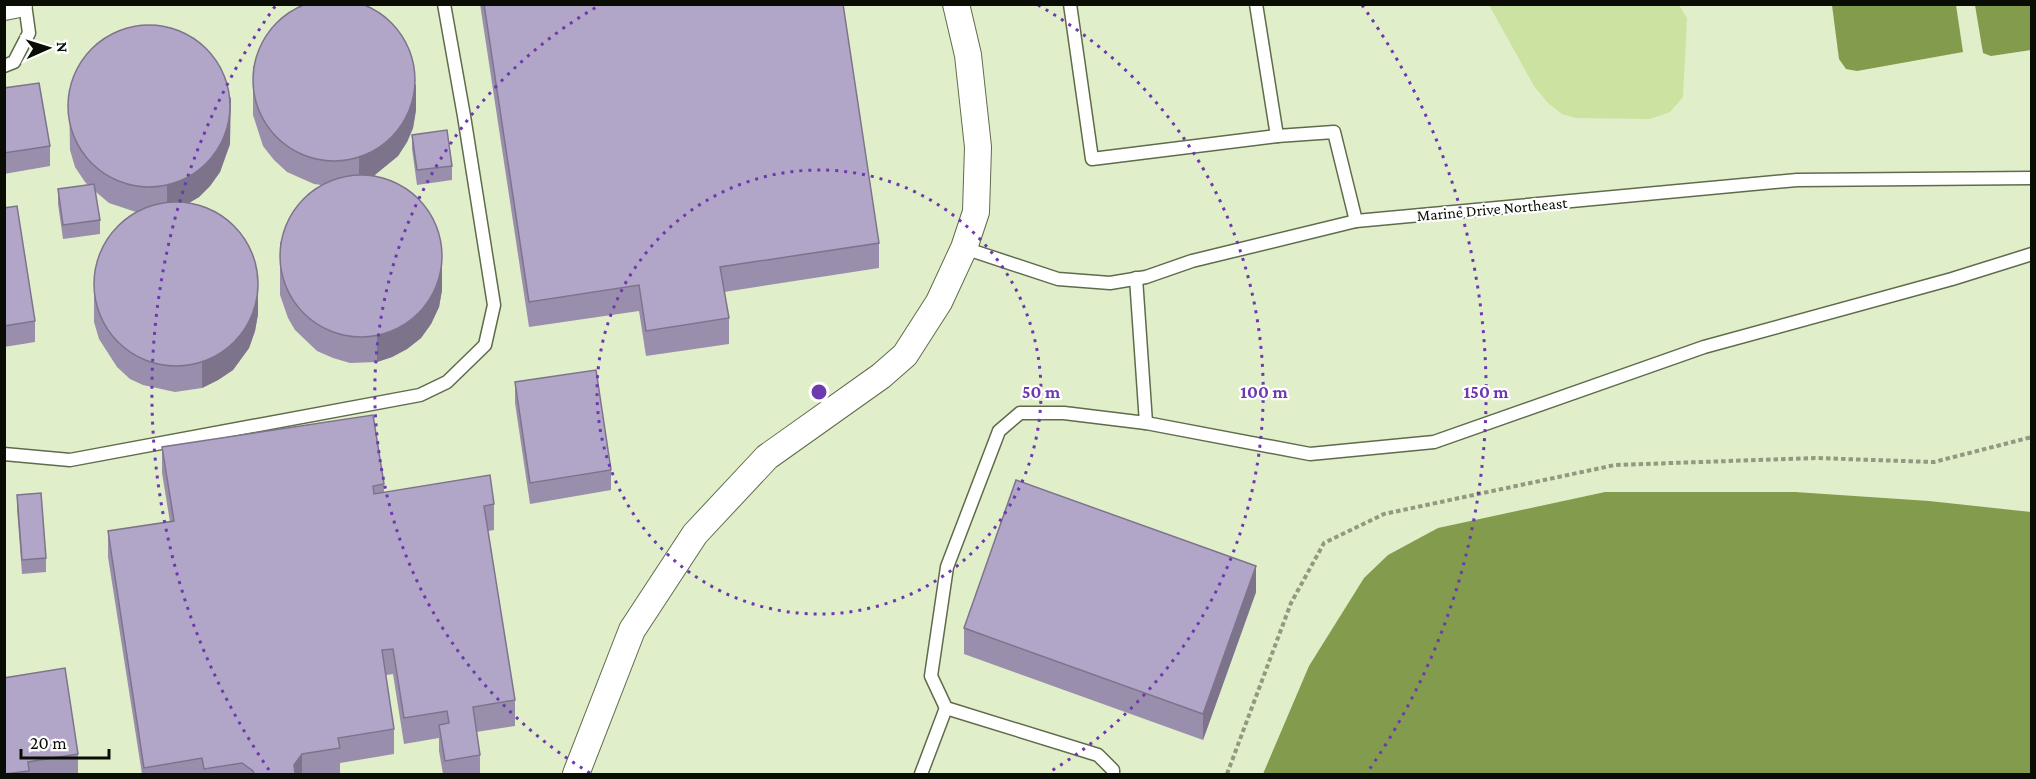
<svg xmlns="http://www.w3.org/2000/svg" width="2036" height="779" font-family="'Crimson Pro',serif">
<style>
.green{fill:#cbe2a1}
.water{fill:#829b4d}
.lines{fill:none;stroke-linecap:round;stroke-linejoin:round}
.lane-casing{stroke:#5f6b4b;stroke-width:15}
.street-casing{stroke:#5f6b4b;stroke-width:28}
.path{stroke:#919a80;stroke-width:4;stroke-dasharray:4.5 3;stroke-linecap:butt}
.lane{stroke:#fff;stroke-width:12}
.street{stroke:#fff;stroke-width:26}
.wall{fill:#998fac}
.shaded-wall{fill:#7d748c}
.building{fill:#b2a6c8;stroke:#7d748c;stroke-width:1.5}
.ring{fill:none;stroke:#6e39af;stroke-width:3;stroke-dasharray:3 6}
.labels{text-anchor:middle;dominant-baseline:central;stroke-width:4.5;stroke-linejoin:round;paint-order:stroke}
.street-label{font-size:16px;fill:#090d03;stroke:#fff}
.centre{fill:#6e39af;stroke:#fff;stroke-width:3}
.ring-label{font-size:18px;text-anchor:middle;font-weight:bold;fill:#6e39af;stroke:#fff;stroke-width:4.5;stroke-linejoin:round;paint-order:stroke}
</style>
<rect width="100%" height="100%" fill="#e1eeca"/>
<path class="green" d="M1489,5H1679L1687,18L1683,97L1670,112L1650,119L1576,118L1562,114L1548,103L1534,86Z"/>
<g class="water">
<path d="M1832,5H1956L1963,52L1857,71L1846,69L1839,59Z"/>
<path d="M1975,5H2031V50L1991,56L1983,53Z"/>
<path d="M1605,492H1795L1929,501L2031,512V774H1263L1309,666L1364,578L1388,555L1438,528Z"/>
</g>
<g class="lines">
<g class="lane-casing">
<g id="lane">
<path d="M1070,4L1092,159L1277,136L1334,132L1356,221"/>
<path d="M1256,4L1277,136"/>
<path d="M4,66L14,62L29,33L25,4"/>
<path d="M964,248L1058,279L1110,283L1146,277L1192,261L1356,221L1797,180L2032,178"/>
<path d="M1136,278L1146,423"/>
<path d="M4,454L70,460L420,395L447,382L485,345L494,305L464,116L444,4"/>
<path d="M921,774L946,708"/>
<path d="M1113,774V770L1098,755L946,708L931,676L947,567L999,431L1020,413H1064L1146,423L1310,454L1434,442L1704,347L1952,279L2032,254"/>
</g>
</g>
<g class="street-casing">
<g id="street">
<path d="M4,7L19,4"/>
<path d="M576,774L632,630L695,534L767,457L881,376L905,355L939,302L964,248L976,212L978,147L968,55L956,4"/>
</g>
</g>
<path class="path" d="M1227,774L1291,603L1324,543L1384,514L1615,465L1815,458L1934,462L2032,437"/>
<use href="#lane" class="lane"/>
<use href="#street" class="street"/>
</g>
<g class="wall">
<path d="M480,4H843L879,243V268L724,292L729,318V344L646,356L639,311L529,327Z"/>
<path d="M253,66L416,110L413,128L407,142L398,156L375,175L442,290L439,307L431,324L421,338L407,349L392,357L377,362L350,363L333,358L317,351L295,330L288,318L280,295V243L321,185L314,184L287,172L274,160L263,146L253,115Z"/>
<path d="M4,88L50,146V166L4,174Z"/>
<path d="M69,95L230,144L220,172L210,186L199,197L187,204L258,314L255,331L249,348L233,370L218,380L202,388L175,392L143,385L130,379L117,367L99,339L94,322V282L136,212L109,203L96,192L100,220V234L63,239L58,204V189L88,185L85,182L75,167L70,150Z"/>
<path d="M412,135L452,166V180L417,185L412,149Z"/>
<path d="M4,208L35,321V342L4,347Z"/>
<path d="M515,382L611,470V490L530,504L515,403Z"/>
<path d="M162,447L384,484V492L494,504V530L488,531L515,700V726L476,732L480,755V774H443L439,751V738L404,744L393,674L386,675L394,729V754L340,763V773L333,774H142L108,557V531L170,522L162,473Z"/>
<path d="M17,495L46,558V572L22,574L17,509Z"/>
<path d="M1256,592L1203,740L964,654V628Z"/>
<path d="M4,678L78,754V774H4Z"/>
</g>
<g class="shaded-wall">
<path d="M416,84V110L413,128L407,142L398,156L372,177L359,183V157Z"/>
<path d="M231,97L230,144L220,172L210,186L199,197L184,206L167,212V186Z"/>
<path d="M442,264V290L439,307L431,324L421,338L407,349L392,357L377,362V336Z"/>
<path d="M258,288V314L255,331L249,348L233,370L218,380L202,388V362Z"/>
<path d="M1256,566V592L1203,740V714Z"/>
<path d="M302,754V774H294V765Z"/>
</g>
<g class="building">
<circle cx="334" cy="80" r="81"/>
<path d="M484,4H843L879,243L720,267L729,318L646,331L639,285L529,302Z"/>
<circle cx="149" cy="106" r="81"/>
<path d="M39,83L50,146L4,153V88Z"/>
<path d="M447,130L452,166L417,170L412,135Z"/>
<circle cx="361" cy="256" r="81"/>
<path d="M94,184L100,220L63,225L58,189Z"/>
<circle cx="176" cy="284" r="82"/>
<path d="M17,206L35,321L4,326V208Z"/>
<path d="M596,370L611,470L530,483L515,382Z"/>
<path d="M373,415L384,484L373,486L374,494L490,475L494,504L484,506L515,700L473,707L480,755L445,761L439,725L449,723L447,711L404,718L393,649L382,650L394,729L338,738L340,748L302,754L294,765L295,774H254L253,771L242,763L204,769L202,758L144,768L108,531L174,521L162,447Z"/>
<path d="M1016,480L1256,566L1203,714L964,628Z"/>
<path d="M41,493L46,558L22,560L17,495Z"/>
<path d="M65,668L78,754L28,762L29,771L4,774V678Z"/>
</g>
<g class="ring">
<circle cx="819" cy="392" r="222"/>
<path d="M590 773A445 445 0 0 1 600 5M1038 5A445 445 0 0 1 1048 773"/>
<path d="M269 770A667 667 0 0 1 276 5M1362 5A667 667 0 0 1 1369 770"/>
</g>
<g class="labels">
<g class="street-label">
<text transform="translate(1492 209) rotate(-5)">Marine Drive Northeast</text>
</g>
</g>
<circle cx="819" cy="392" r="9" class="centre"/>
<g class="ring-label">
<text x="1041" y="398">50 m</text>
<text x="1264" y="398">100 m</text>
<text x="1486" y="398">150 m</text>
</g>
<rect width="2036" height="779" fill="none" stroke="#090d03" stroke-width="12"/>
<g transform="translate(48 48) rotate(87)" stroke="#ffffff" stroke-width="4.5" paint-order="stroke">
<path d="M0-4.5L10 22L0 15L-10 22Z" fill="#090d03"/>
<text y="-9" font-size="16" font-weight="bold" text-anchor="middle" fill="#090d03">N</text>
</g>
<path d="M21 749v9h88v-9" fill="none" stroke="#090d03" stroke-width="3"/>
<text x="30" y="749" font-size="18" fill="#090d03" stroke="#ffffff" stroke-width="4.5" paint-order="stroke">20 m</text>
</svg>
